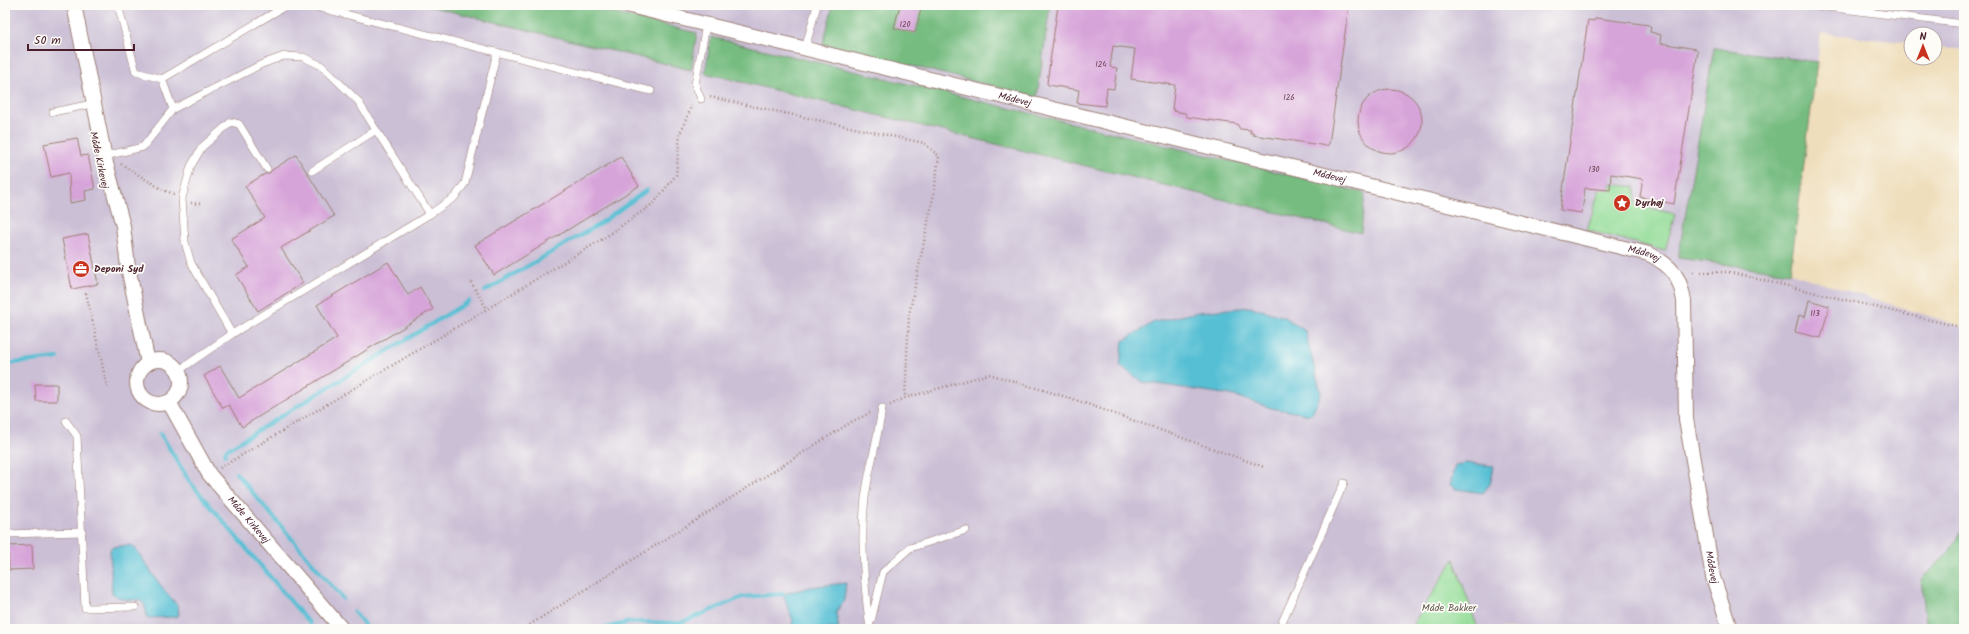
<svg xmlns="http://www.w3.org/2000/svg" width="1969" height="634" font-family="Kalam,sans-serif">
<style>
.industrial{fill:#cbbfd5}
.green{fill:#93dc97;stroke:#6e7e61}
.forest{fill:#76bc80;stroke:#606e56}
.water{fill:#57bfd4;stroke:#506f80}
.lines{fill:none;stroke-linecap:round;stroke-linejoin:round}
.stream{stroke:#57bfd4;stroke-width:4}
.building{fill:#d7a4d9}
.service-casing{stroke:#9c7e74;stroke-width:8}
.minor-casing{stroke:#9c7e74;stroke-width:16}
.path{stroke:#9c7e74;stroke-width:2.5;stroke-dasharray:1 3;stroke-linecap:butt}
.service{stroke:#fff;stroke-width:7}
.minor{stroke:#fff;stroke-width:14}
.labels{text-anchor:middle;dominant-baseline:central;stroke-width:3.5;stroke-linejoin:round;paint-order:stroke}
.number-label{font-size:8px;fill:#6d4056}
.street-label{font-size:10px;fill:#4a1f2b;stroke:#fdfcf7}
.poi-label{font-size:10px;font-weight:bold;fill:#4a1f2b;stroke:#fdfcf7;text-anchor:start}
.park-label{font-size:10px;fill:#60584b;stroke:#fdfcf7}
</style>
<rect width="100%" height="100%" fill="#fdfcf7"/>
<filter id="ink" filterUnits="userSpaceOnUse"><feTurbulence type="fractalNoise" baseFrequency=".025" numOctaves="2"/><feDisplacementMap in="SourceGraphic" scale="8" xChannelSelector="R" yChannelSelector="G"/><feConvolveMatrix kernelMatrix="1 2 1 2 8 2 1 2 1" color-interpolation-filters="sRGB"/></filter>
<filter id="wash" filterUnits="userSpaceOnUse"><feTurbulence type="fractalNoise" baseFrequency=".012" numOctaves="4" result="noise"/><feDisplacementMap in="SourceGraphic" scale="16" xChannelSelector="R" yChannelSelector="G"/><feGaussianBlur stdDeviation="0.9" result="paint"/><feColorMatrix in="noise" values="0 0 0 0 0 0 0 0 0 0 0 0 0 0 0 0 0 1.4 0 .05"/><feComposite in="paint" operator="in"/></filter>
<g filter="url(#wash)">
<rect width="100%" height="100%" fill="#efdebc"/>
<path class="industrial" d="M5,5H718L737,9L738,5H1964V50L1935,46V34H1911V43L1821,33L1790,273L1964,327V629H5Z"/>
<g class="green">
<path d="M1610,184L1635,187L1636,205L1675,214L1665,251L1587,230L1600,188L1610,190Z"/>
<path d="M1454,559L1478,629H1410Z"/>
</g>
<g class="forest">
<path d="M425,5H579L697,33L691,70Z"/>
<path d="M833,5H1050L1037,97L823,44Z"/>
<path d="M711,37L1365,193L1361,233L705,73Z"/>
<path d="M1714,48L1817,62L1790,273L1678,258Z"/>
<path d="M1964,525V629H1927L1921,579L1948,554Z"/>
</g>
<g class="water">
<path d="M1251,307L1285,317L1305,331L1321,394L1311,415L1271,408L1231,395L1143,382L1120,366L1123,341L1154,322L1198,312Z"/>
<path d="M1466,463L1494,466L1490,484L1483,493L1456,489L1450,485L1455,465Z"/>
<path d="M130,545L135,548L164,590L178,606L179,615L175,617L147,618C144,586 132,610 112,593L110,550L112,547Z"/>
<path d="M846,583L844,600L836,613L839,629H790L793,621L783,594L810,587Z"/>
</g>
<g class="lines">
<g class="stream">
<path d="M485,291L598,225L647,190"/>
<path d="M5,364L58,358"/>
<path d="M160,433L190,482L310,624"/>
<path d="M225,455L226,450L469,301"/>
<path d="M236,473L343,599"/>
<path d="M354,612L368,629"/>
<path d="M601,629L630,622L680,623L743,597L783,594"/>
</g>
</g>
<g id="blocks">
<g class="building">
<path d="M900,5H922L915,33L894,28Z"/>
<path d="M1058,5H1349L1329,144L1327,146L1253,135V133H1250L1251,130L1240,129L1237,124L1187,117L1185,113L1173,111L1174,109H1172L1175,85L1131,79L1135,49L1113,46L1110,67L1117,68L1114,89L1107,88L1105,106L1077,103L1079,90L1048,85L1047,83Z"/>
<path d="M1596,18L1649,25L1651,27L1650,32L1661,35L1660,43L1696,49L1698,51L1674,204L1640,197L1643,179L1611,174L1610,190L1585,188L1582,213L1560,210L1588,20L1594,21Z"/>
<circle cx="1390" cy="121" r="32"/>
<path d="M77,138L81,156L88,155L95,189L85,191L86,200L70,203L69,173L51,177L44,144Z"/>
<path d="M296,155L334,216L281,248L303,283L258,311L236,275L249,267L231,239L265,218L245,186L265,174L269,173L272,170Z"/>
<path d="M621,157L639,186L494,275L475,245Z"/>
<path d="M88,234L98,284L72,289L62,239Z"/>
<path d="M388,262L408,295L420,287L433,309L242,427L229,405L223,408L204,376L220,366L239,398L337,338L317,305Z"/>
<path d="M1809,300L1829,306L1821,338L1795,332L1799,315L1805,317Z"/>
<path d="M35,384H57V401H36Z"/>
<path d="M32,545L33,569L9,570L8,546Z"/>
</g>
</g>
</g>
<g filter="url(#ink)">
<use href="#blocks" fill-opacity="0" stroke="#9c7e74" stroke-width="1"/>
<g class="lines">
<g class="service-casing">
<g id="service">
<path d="M118,5L136,72L162,79L173,109"/>
<path d="M309,5L651,91"/>
<path d="M1810,5L1964,24"/>
<path d="M805,49L817,5"/>
<path d="M162,79L287,5"/>
<path d="M701,99L695,84L706,25"/>
<path d="M53,112L87,105"/>
<path d="M105,156L143,147L173,109L262,64L284,56L303,57L322,66L358,101L376,130"/>
<path d="M430,214L455,197L465,183L497,52"/>
<path d="M232,334L191,263L185,242L182,198L191,166L202,147L231,122L239,124L267,169"/>
<path d="M178,371L232,334L430,214L376,130L312,171"/>
<path d="M66,421L77,436L85,608L135,607"/>
<path d="M5,534L82,532"/>
<path d="M871,621L883,572L910,548L966,530"/>
<path d="M870,629C864,586 860,541 865,498C869,468 878,438 882,408"/>
<path d="M1279,629L1344,483"/>
</g>
</g>
<g class="minor-casing">
<g id="minor">
<path d="M74,5L106,163L123,226L128,267L148,363"/>
<path id="s1" d="M626,5L1649,254C1672,266 1680,276 1684,301L1686,419L1713,577L1730,629"/>
<circle cx="159" cy="382" r="22"/>
<path id="s2" d="M169,402L209,474L342,629"/>
</g>
</g>
<g class="path">
<path d="M710,97L924,143L939,156L934,193L909,315L905,398"/>
<path d="M121,164L163,190L174,194"/>
<path d="M191,203L201,204"/>
<path d="M1689,272H1728L1964,328"/>
<path d="M471,282L487,309"/>
<path d="M86,293L108,390"/>
<path d="M890,405L905,398L989,374L1073,399L1264,467"/>
<path d="M220,468L487,309L604,238L654,203L676,175L680,134L693,103"/>
<path d="M523,629L853,421L870,413"/>
</g>
<use href="#service" class="service"/>
<use href="#minor" class="minor"/>
</g>
</g>
<defs>
<g id="sight-disc" transform="scale(0.9)"><circle r="9.5" fill="#c8321e" stroke="#fdfcf7"/><path d="M0-6L1.8-2.2L6-1.7L2.9 1.2L3.7 5.4L0 3.3L-3.7 5.4L-2.9 1.2L-6-1.7L-1.8-2.2Z" fill="#fff"/></g>
<g id="office-disc" transform="scale(0.9)"><circle r="9.5" fill="#c8321e" stroke="#fdfcf7"/><path d="M-6-3h4V-5.5h4V-3h4V5H-6ZM-1-4.5V-3h2v-1.5ZM-6 0V1H6V0Z" fill="#fff"/></g>
</defs>
<g fill-rule="evenodd">
<use href="#sight-disc" x="1622" y="203"/>
<use href="#office-disc" x="81" y="269"/>
</g>
<g class="labels">
<g class="number-label">
<text x="905" y="24">120</text>
<text x="1101" y="64">124</text>
<text x="1289" y="97">126</text>
<text x="1594" y="169">130</text>
<text x="1815" y="313">113</text>
</g>
<g class="street-label">
<text stroke="none"><textPath href="#s1" startOffset="400">Mådevej</textPath></text>
<text transform="translate(99 160) rotate(78)">Måde Kirkevej</text>
<text stroke="none"><textPath href="#s1" startOffset="724">Mådevej</textPath></text>
<text stroke="none"><textPath href="#s1" startOffset="1048">Mådevej</textPath></text>
<text stroke="none"><textPath href="#s2" startOffset="143">Måde Kirkevej</textPath></text>
<text stroke="none"><textPath href="#s1" startOffset="1383">Mådevej</textPath></text>
</g>
<g class="poi-label">
<text x="1635" y="203">Dyrhøj</text>
<text x="94" y="269">Deponi Syd</text>
</g>
<g class="park-label">
<text x="1449" y="608">Måde Bakker</text>
</g>
</g>
<rect width="1969" height="634" fill="none" stroke="#fdfcf7" stroke-width="20"/>
<g transform="translate(1923 46)"><circle r="19" fill="#fdfcf7" stroke="#b5a4a5"/>
<path d="M0-3L7 15L0 10L-7 15Z" fill="#c8321e"/>
<text y="-6" font-size="11" font-weight="bold" text-anchor="middle" fill="#4a1f2b">N</text>
</g>
<path d="M28 44v6h106v-6" fill="none" stroke="#4a1f2b" stroke-width="2"/>
<text x="34" y="44" font-size="12" fill="#4a1f2b" stroke="#fdfcf7" stroke-width="3" paint-order="stroke">50 m</text>
</svg>
